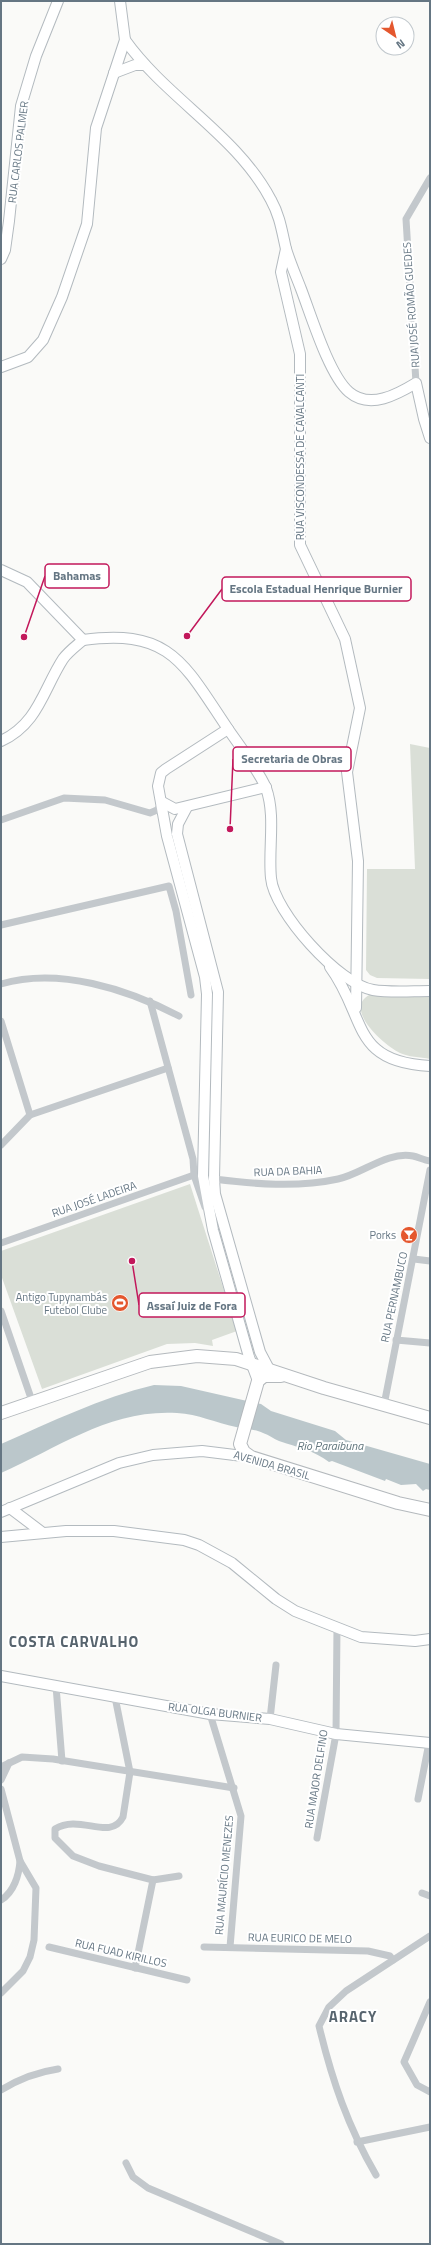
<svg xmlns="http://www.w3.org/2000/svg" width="431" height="2245" font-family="'Titillium Web',sans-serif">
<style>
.green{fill:#dadfd7}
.water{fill:#bbc7cb}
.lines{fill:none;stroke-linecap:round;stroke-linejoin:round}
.secondary-casing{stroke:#b3babf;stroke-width:12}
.highway-casing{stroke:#b4b9bd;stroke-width:14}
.street{stroke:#c3c8cc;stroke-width:7}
.secondary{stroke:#fff;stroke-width:10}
.highway{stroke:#fff;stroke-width:12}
.labels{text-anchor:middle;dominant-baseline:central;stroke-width:4;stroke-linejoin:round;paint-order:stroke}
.street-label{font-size:11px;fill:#657683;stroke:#fff}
.poi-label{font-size:11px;fill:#657683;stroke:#fff;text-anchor:end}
.water-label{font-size:12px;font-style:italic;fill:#60757c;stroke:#fff}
.district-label{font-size:15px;font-weight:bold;letter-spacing:1px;fill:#57646e;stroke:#fff}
.leader{fill:none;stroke:#c2185b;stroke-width:1.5}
.callout-dot{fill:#c2185b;stroke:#fff;stroke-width:1.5}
.callout{fill:#fff;stroke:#c2185b;stroke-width:1.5}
.callout-label{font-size:12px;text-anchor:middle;font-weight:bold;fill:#657683}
</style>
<rect width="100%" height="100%" fill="#fafaf8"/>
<g class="green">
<path d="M410,744L430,748V979L377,978L370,975L366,970L367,869H415Z"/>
<path d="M374,993L430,995V1059C420,1057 408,1057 400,1053C382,1044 339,1005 374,993Z"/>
<path d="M190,1184L237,1331L212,1340L213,1346L195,1343L167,1344L42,1389L1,1275V1251Z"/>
</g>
<path class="water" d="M154,1385L181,1386L261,1404L271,1411L335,1431L346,1440L430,1464V1490L426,1489L423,1491L416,1484L401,1485L386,1479L385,1481L332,1461L329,1462C315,1451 297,1447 279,1441C274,1439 269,1435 263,1433C255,1429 245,1429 236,1427C216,1423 198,1414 177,1413C110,1409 60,1447 1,1473V1444C51,1422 100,1398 154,1385Z"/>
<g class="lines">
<g class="secondary-casing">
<g id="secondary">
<path d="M125,40C167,99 237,135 271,200C280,216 282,232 286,249C290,262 296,276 301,289C311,315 329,375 349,392C370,410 398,394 416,383L424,419L430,438"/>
<path d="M114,73L135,65H145"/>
<path d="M286,249L281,272L300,354V545L345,639L360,708L347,772L358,861L356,1008"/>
<path d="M1,259L5,250L9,221L21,106L36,56L58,1"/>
<path d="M1,367L28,357L43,340L62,297L87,224L96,128L125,40L120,1"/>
<path d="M1,570L27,582L83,640"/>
<path d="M83,640C171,628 184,664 228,729C239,745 259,771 266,788C276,816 268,849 271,878C274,912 339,984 373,990C391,993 412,991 430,991"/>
<path d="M228,729L166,769L161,773L158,786L167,836L205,977L207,994L203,1176L213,1230L249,1357L258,1381"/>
<path d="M1,741C38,724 43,690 63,659C68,652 76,646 83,640"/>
<path d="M162,802L175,809L266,787"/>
<path d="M187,807L178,824L177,834L218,992L214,1179L215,1194L260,1352L269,1369"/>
<path d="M330,967C367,1017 350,1062 430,1066"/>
<path d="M10,1508L43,1533"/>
<path d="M1,1512L119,1463L153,1455L202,1451L251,1457"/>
<path d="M1,1537L66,1531H114L184,1540L199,1545L232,1563L276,1599L295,1611L361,1637L415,1641L430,1639"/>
<path d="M1,1676L210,1714L270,1719L336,1734L430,1743"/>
</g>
</g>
<g class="highway-casing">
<g id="highway">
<path d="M281,1376H264L258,1381L240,1444L244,1452L251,1457L398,1503L430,1510"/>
<path d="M1,1413L150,1362L197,1356L236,1359L324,1388L430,1418"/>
</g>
</g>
<g class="street">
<path d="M416,383L406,219L430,178"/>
<path d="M1,820L64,798L105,800L150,813L157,810L162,803"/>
<path d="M1,925L169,886L176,911L191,995"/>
<path d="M1,984C59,967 127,989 179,1016"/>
<path d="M150,1001L193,1159L194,1175L205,1207"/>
<path d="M1,1021L30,1115"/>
<path d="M1,1145L30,1115L168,1068"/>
<path d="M214,1179C254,1184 297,1188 338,1179C362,1174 387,1151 413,1156C418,1157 424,1160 430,1161"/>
<path d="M1,1243L194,1175"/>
<path d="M414,1259L430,1261"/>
<path d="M1,1311L32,1401"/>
<path d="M396,1340L430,1343"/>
<path d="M384,1405L430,1170"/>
<path d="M56,1686L62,1761"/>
<path d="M115,1697L130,1772L123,1817C110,1842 80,1813 55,1829V1838L73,1856L99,1866L153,1880L179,1876"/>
<path d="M210,1714L241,1816L230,1947"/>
<path d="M270,1719L276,1665"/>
<path d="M1,1767L22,1757L53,1759L234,1788"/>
<path d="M1,1780L9,1763"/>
<path d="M1,1789L20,1861L36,1888L34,1940L30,1957L23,1971L1,1993"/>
<path d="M418,1799L429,1743"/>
<path d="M317,1838L336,1734L337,1627"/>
<path d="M422,1893L430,1896"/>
<path d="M1,1900C14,1892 19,1875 20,1861"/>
<path d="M49,1947L187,1980"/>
<path d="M204,1947L368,1951L390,1956L393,1960"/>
<path d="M135,1968L153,1880"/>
<path d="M430,2002L404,2062L417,2085L430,2092"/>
<path d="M1,2090C19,2079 37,2072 58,2069"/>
<path d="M357,2142L430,2127"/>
<path d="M126,2163L133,2177L148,2188L281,2244"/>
<path d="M376,2175C348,2127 332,2080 319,2026L329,2007L346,1991L430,1936"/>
</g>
<use href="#secondary" class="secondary"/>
<use href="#highway" class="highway"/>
</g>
<defs>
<g id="bar-disc" transform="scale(0.9)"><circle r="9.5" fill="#e4572e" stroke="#fff"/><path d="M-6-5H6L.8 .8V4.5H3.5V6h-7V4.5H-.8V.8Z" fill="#fff"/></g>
<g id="stadium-disc" transform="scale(0.9)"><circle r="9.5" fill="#e4572e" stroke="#fff"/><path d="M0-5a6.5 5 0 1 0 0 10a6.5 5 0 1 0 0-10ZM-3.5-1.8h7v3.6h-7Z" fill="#fff"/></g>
</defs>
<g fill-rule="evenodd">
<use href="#bar-disc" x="409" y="1235"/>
<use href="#stadium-disc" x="120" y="1303"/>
</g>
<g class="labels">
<g class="street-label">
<text transform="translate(18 152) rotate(-83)">RUA CARLOS PALMER</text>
<text transform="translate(411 305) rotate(-94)">RUA JOSÉ ROMÃO GUEDES</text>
<text transform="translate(300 457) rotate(-90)">RUA VISCONDESSA DE CAVALCANTI</text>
<text transform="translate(288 1171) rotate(-2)">RUA DA BAHIA</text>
<text transform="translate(94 1199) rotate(-19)">RUA JOSÉ LADEIRA</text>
<text transform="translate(394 1297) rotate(-78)">RUA PERNAMBUCO</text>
<text transform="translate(272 1465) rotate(16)">AVENIDA BRASIL</text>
<text transform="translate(215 1712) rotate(7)">RUA OLGA BURNIER</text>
<text transform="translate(316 1779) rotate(-81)">RUA MAJOR DELFINO</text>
<text transform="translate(224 1875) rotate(-85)">RUA MAURÍCIO MENEZES</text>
<text transform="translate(300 1938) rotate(1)">RUA EURICO DE MELO</text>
<text transform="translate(121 1953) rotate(13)">RUA FUAD KIRILLOS</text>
</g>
<g class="poi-label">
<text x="396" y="1235">Porks</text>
<text x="107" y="1297">Antigo Tupynambás<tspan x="107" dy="13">Futebol Clube</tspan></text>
</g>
<g class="water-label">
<text x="330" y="1445">Rio Paraibuna</text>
</g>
<g class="district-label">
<text x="74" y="1641">COSTA CARVALHO</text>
<text x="353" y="2016">ARACY</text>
</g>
</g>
<path class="leader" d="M24 637L45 576M187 636L222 589M230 829L233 759M132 1261L139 1305"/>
<g class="callout-dot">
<circle cx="24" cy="637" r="4"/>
<circle cx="187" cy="636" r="4"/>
<circle cx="230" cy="829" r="4"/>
<circle cx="132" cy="1261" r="4"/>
</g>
<g class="callout">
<rect x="45" y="564" width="64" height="24" rx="4"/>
<rect x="222" y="577" width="189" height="24" rx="4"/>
<rect x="233" y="747" width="118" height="24" rx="4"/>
<rect x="139" y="1293" width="106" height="24" rx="4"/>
</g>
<g class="callout-label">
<text x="77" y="580">Bahamas</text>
<text x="316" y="593">Escola Estadual Henrique Burnier</text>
<text x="292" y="763">Secretaria de Obras</text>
<text x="192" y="1310">Assaí Juiz de Fora</text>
</g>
<rect width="431" height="2245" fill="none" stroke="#657683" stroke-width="4"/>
<g transform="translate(395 36) rotate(145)"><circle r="19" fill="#ffffff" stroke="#c1c8cd"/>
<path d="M0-3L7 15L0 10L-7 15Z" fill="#e4572e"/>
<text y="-6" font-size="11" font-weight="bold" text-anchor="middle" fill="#657683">N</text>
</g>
</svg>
